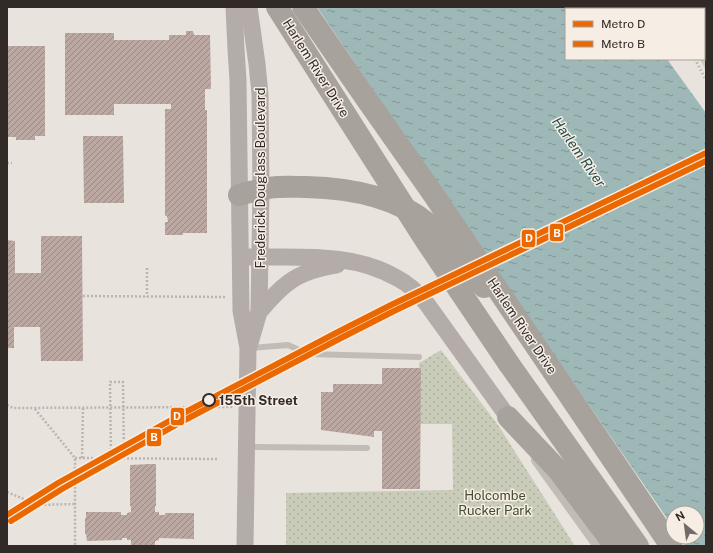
<svg xmlns="http://www.w3.org/2000/svg" width="713" height="553" font-family="'Public Sans',sans-serif">
<style>
.green{fill:#caccba}
.park{fill:url(#park-dots)}
.water{fill:url(#water-ripples)}
.building{fill:url(#building-hatch)}
.lines{fill:none;stroke-linecap:round;stroke-linejoin:round}
.path{stroke:#bbb5b0;stroke-width:2.5;stroke-dasharray:2 2;stroke-linecap:butt}
.lane{stroke:#c2bcb7;stroke-width:6}
.street{stroke:#c2bcb7;stroke-width:12}
.secondary{stroke:#b3aca8;stroke-width:17}
.highway{stroke:#a8a29d;stroke-width:22}
.rail{stroke:#a9a5a2;stroke-width:3;stroke-dasharray:1 3;stroke-linecap:butt}
.highway-bridge{stroke:#a8a29d;stroke-width:22}
.metro-1-casing{stroke:#f6eee5;stroke-width:9}
.metro-2-casing{stroke:#f6eee5;stroke-width:9}
.metro-1{stroke:#eb6800;stroke-width:6}
.metro-2{stroke:#eb6800;stroke-width:6}
.stop-dot{fill:#f6eee5;stroke:#312a27;stroke-width:2}
.labels{text-anchor:middle;dominant-baseline:central;stroke-width:3;stroke-linejoin:round;paint-order:stroke}
.street-label{font-size:13px;fill:#312a27;stroke:#f6eee5}
.stop-label{font-size:13px;font-weight:bold;fill:#312a27;stroke:#f6eee5;text-anchor:start}
.park-label{font-size:13px;fill:#424c2e;stroke:#f6eee5}
.water-label{font-size:14px;font-style:italic;fill:#224c4d;stroke:#f6eee5}
.line-badge{stroke:#f6eee5;stroke-width:1.5}
.badge-label{font-size:11px;text-anchor:middle;font-weight:bold;fill:#fff}
</style>
<defs>
<pattern id="park-dots" width="8" height="8" patternUnits="userSpaceOnUse"><rect width="8" height="8" fill="#caccba"/><path d="M2 2h.1M6 6h.1" fill="none" stroke="#aeafa0" stroke-width="1.8" stroke-linecap="round"/></pattern>
<pattern id="water-ripples" width="26" height="14" patternUnits="userSpaceOnUse"><rect width="26" height="14" fill="#9db8b7"/><path d="M2 4q2-2 4 0t4 0M15 11q2-2 4 0t4 0" fill="none" stroke="#819695"/></pattern>
<pattern id="building-hatch" width="6" height="6" patternUnits="userSpaceOnUse"><rect width="6" height="6" fill="#bba8a2"/><path d="M-1 1l2-2M0 6l6-6M5 7l2-2" fill="none" stroke="#998984"/></pattern>
</defs>
<rect width="100%" height="100%" fill="#e9e3de"/>
<path class="green" d="M704,25L706,27V71L700,59H704Z"/>
<path class="park" d="M441,350L498,425L575,546H286V493L453,490L452,424H420L419,363Z"/>
<path class="water" d="M317,7H630L631,9H566V59H667L706,113V546H686L680,537H697V513H673V527L426,168Z"/>
<g class="building">
<path d="M186,31H193L194,35H210L211,89H205V110H207V233H183V235H165V222H168L167,216H165V109H171V104H114V115H65V33H114V40H169V35H186Z"/>
<path d="M7,46H45V136H35V140H16V137H7Z"/>
<path d="M83,136H123L124,203H84Z"/>
<path d="M41,236H82L83,361H41L40,327H14V348H7V240L15,241V273H41Z"/>
<path d="M382,368H421L420,489H382V431H374V437L321,430V392H333V384H382Z"/>
<path d="M150,464H156V506H155V512H159V515H165V513H194V539L159,538V540L155,541V546H131V540H127V538H122V540L87,541L86,534H85V518H86V512H121V515H127V513L131,512V506H130V465Z"/>
</g>
<g class="lines">
<g class="path">
<path d="M7,163H12"/>
<path d="M147,268V297"/>
<path d="M83,296L226,297"/>
<path d="M7,405L13,408L234,407"/>
<path d="M35,409L75,458V546"/>
<path d="M75,458L218,459"/>
<path d="M82,458L83,408"/>
<path d="M111,458L110,382H123L124,458"/>
<path d="M7,492L38,505L75,504"/>
</g>
<g class="lane">
<path d="M250,348L288,345L308,354L419,357"/>
<path d="M248,447L367,448"/>
</g>
<path class="street" d="M537,460L599,546"/>
<g class="secondary">
<path d="M234,7L236,49L238,80L241,311L248,348L245,546"/>
<path d="M250,257C299,258 353,252 397,278C409,284 419,294 427,304L508,417"/>
<path d="M259,312C268,302 277,291 288,283C302,272 320,268 337,265"/>
<path d="M249,346L259,312L261,190L260,94L257,64L249,7"/>
</g>
<g class="highway">
<path d="M303,7L365,97L431,191L671,546"/>
<path d="M705,7L706,12"/>
<path d="M239,195C249,192 259,190 269,188C281,186 294,187 306,187C347,188 394,195 427,223C442,236 451,253 464,267C470,274 477,280 484,287"/>
<path d="M509,364L638,546"/>
<path d="M508,417L558,470L615,546"/>
</g>
<g class="rail">
<path d="M669,7L670,9"/>
<path d="M695,59L706,80"/>
</g>
<path class="highway-bridge" d="M277,7L426,241L509,364"/>
<g class="metro-1-casing">
<path id="metro-1" d="M7,515L58,483L180,415L336,333L391,305L706,153"/>
</g>
<g class="metro-2-casing">
<path id="metro-2" d="M11,521L62,489L183,421L339,339L394,311L706,161"/>
</g>
<use href="#metro-1" class="metro-1"/>
<use href="#metro-2" class="metro-2"/>
</g>
<circle class="stop-dot" cx="209" cy="400" r="6"/>
<g class="labels">
<g class="street-label">
<text transform="translate(316 68) rotate(58)">Harlem River Drive</text>
<text transform="translate(260 178) rotate(-90)">Frederick Douglass Boulevard</text>
<text transform="translate(522 326) rotate(56)">Harlem River Drive</text>
</g>
<g class="stop-label">
<text x="219" y="400">155th Street</text>
</g>
<g class="park-label">
<text x="495" y="495">Holcombe<tspan x="495" dy="15">Rucker Park</tspan></text>
</g>
<g class="water-label">
<text transform="translate(579 152) rotate(55)">Harlem River</text>
</g>
</g>
<g class="line-badge">
<rect x="549" y="223" width="15" height="19" rx="4" fill="#eb6800"/>
<rect x="521" y="229" width="15" height="19" rx="4" fill="#eb6800"/>
<rect x="170" y="407" width="15" height="19" rx="4" fill="#eb6800"/>
<rect x="146" y="428" width="16" height="19" rx="4" fill="#eb6800"/>
</g>
<g class="badge-label">
<text x="557" y="237">B</text>
<text x="529" y="242">D</text>
<text x="177" y="420">D</text>
<text x="154" y="441">B</text>
</g>
<rect width="713" height="553" fill="none" stroke="#312a27" stroke-width="16"/>
<rect x="565" y="8" width="140" height="52" fill="#f6eee5" stroke="#a7a099"/>
<rect x="573" y="21" width="20" height="6" fill="#eb6800" stroke="#a7a099"/>
<text x="601" y="28" font-size="12" fill="#312a27">Metro D</text>
<rect x="573" y="41" width="20" height="6" fill="#eb6800" stroke="#a7a099"/>
<text x="601" y="48" font-size="12" fill="#312a27">Metro B</text>
<g transform="translate(685 525) rotate(331)"><circle r="19" fill="#f6eee5" stroke="#a7a099"/>
<path d="M0-3L7 15L0 10L-7 15Z" fill="#716b67"/>
<text y="-6" font-size="11" font-weight="bold" text-anchor="middle" fill="#312a27">N</text>
</g>
</svg>
